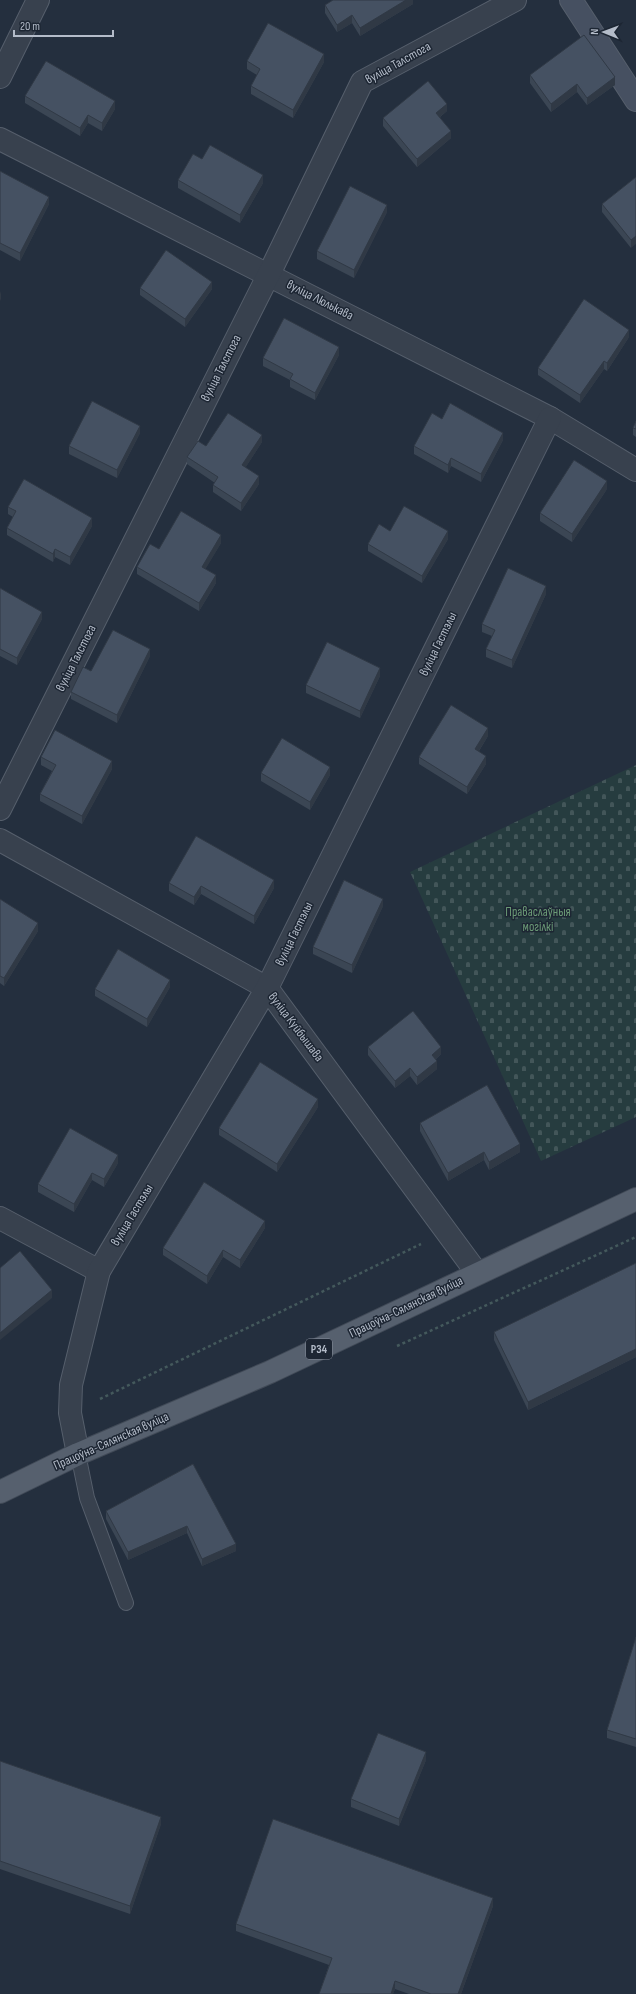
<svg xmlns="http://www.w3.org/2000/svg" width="636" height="1994" font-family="'Sofia Sans Condensed',sans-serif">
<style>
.cemetery{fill:url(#cemetery-stones)}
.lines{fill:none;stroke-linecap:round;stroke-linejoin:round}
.lane-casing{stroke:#565f6c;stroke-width:16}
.street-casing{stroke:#565f6c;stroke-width:24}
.secondary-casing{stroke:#565f6c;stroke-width:24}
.primary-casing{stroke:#414a57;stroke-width:24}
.path{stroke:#44595c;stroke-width:2.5;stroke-dasharray:3 3;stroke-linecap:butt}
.lane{stroke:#38414e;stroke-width:14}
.street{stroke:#38414e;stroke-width:22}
.secondary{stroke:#465061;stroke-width:22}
.primary{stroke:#56606e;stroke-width:22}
.wall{fill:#3b4654}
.shaded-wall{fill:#303945}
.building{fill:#455162;stroke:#303945}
.labels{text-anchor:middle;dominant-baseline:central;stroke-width:3;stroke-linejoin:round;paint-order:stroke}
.shield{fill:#1d2633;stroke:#878f9c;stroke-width:1}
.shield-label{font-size:12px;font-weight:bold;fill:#b4bcc9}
.street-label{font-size:13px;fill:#b4bcc9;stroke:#1d2633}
.park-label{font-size:13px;fill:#6b9a76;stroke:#1d2633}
</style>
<defs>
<pattern id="cemetery-stones" width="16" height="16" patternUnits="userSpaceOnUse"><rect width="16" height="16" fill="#263c3f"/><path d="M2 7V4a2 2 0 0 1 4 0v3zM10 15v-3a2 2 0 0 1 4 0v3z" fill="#435659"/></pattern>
</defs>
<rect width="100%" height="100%" fill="#242f3e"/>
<path class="cemetery" d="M636,765V1117L541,1161L410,872Z"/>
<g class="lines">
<g class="lane-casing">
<path id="lane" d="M78,1454L87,1498L126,1603"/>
</g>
<g class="street-casing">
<g id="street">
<path d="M0,77L38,0"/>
<path d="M0,139L550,418L636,470"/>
<path d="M0,809L269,274L362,82L515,0"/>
<path d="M0,840L267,988L477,1273"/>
<path d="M0,1218L99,1271"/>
<path d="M78,1454L70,1413L71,1385L99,1271L267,988L550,418"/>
</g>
</g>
<g class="secondary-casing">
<path id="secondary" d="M571,0L636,100"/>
</g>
<g class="primary-casing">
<path id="primary" d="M0,1492L78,1454L270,1372L636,1199"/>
</g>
<g class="path">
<path d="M397,1346L636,1237"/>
<path d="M100,1399L421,1244"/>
</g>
<use href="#lane" class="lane"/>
<use href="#street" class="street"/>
<use href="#secondary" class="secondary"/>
<use href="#primary" class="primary"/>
</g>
<g class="wall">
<path d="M413,0V4L360,36L352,23L337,32L325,13V5Z"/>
<path d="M247,61L324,62L293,118L251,94V86L257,75L247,69Z"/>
<path d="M530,75L615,85L587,105L577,92L551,112L530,83Z"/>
<path d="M25,96L115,109L102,131L88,123L80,136L25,103Z"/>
<path d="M447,111L440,117L451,138L417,167L383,126V118Z"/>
<path d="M0,171L49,204L20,261L0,250Z"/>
<path d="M636,177L631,248L602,212V204Z"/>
<path d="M178,180L263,183L240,223L178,188Z"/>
<path d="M387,212L354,278L317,259V251Z"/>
<path d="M140,288L212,289L185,327L140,295Z"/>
<path d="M629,337L607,371L604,369L580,403L538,375V368Z"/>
<path d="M339,355L315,400L290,387V380L263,366V358Z"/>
<path d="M442,419L503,440L481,482L451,466L448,473L414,454V446Z"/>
<path d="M636,421V437L633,435V428Z"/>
<path d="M140,433L117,478L69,454V446Z"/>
<path d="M262,442L245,468L259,484L241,511L213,492V485L215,483L187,464V457L206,446Z"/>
<path d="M607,489L572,542L540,521V513Z"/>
<path d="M8,507L92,526L70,565L55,557L53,562L7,535V528L13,517L8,514Z"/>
<path d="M390,531L448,539L422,583L368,551V544Z"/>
<path d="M221,543L205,569L216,583L199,611L137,574V567L159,549Z"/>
<path d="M0,588L42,619L17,665L0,656Z"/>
<path d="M546,594L512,668L486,657V649L492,636L482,632V624Z"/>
<path d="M150,656L117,723L71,699V692L91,671Z"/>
<path d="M380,676L360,718L306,693V685Z"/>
<path d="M488,736L479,751L486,764L467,794L419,764V757Z"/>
<path d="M41,757L112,769L82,824L40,801V794L52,771L41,765Z"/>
<path d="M261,773L330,775L310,810L261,781Z"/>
<path d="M169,883L274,888L254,924L201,894L194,905L169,891Z"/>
<path d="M0,899L38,931L4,986L0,983Z"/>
<path d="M383,906L352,973L313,954V947Z"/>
<path d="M170,987L147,1027L95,996V989Z"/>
<path d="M368,1047L441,1054L436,1059L437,1069L417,1085L410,1076L395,1088L368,1055Z"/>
<path d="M318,1107L277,1172L219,1135V1128Z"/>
<path d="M420,1123L520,1152L489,1170L484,1160L448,1181L420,1131Z"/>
<path d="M118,1163L104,1187L92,1180L74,1212L38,1192V1184Z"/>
<path d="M265,1228L240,1268L223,1257L207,1284L163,1255V1248Z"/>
<path d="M636,1263V1357L528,1410L494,1340V1332Z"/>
<path d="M193,1464L236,1551L202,1566L187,1533L128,1560L106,1519V1511Z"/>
<path d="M636,1637V1747L607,1738V1730Z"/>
<path d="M426,1760L399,1826L351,1807V1799Z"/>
<path d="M0,1761L161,1824L130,1914L0,1869Z"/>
<path d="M493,1906L461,1994H409L395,1989L393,1994H319L329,1965L236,1931V1924Z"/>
</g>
<g class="shaded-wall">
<path d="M406,0H413V4L360,36V28Z"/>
<path d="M352,15V23L337,32V25Z"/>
<path d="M324,54V62L293,118V110Z"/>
<path d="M615,77V85L587,105V98Z"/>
<path d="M577,84V92L551,112V104Z"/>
<path d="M115,101V109L102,131V123Z"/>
<path d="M447,104V111L436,120V113Z"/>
<path d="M88,115V123L80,136V128Z"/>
<path d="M451,131V138L417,167V159Z"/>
<path d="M263,175V183L240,223V215Z"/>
<path d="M49,197V204L20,261V253Z"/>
<path d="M387,205V212L354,278V270Z"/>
<path d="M636,236V244L631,248V240Z"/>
<path d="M212,282V289L185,327V319Z"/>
<path d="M1,291V299L0,301V294Z"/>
<path d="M629,330V337L607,371V363Z"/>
<path d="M339,347V355L315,400V393Z"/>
<path d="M604,361V369L580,403V395Z"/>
<path d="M140,426V433L117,478V470Z"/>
<path d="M503,433V440L481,482V474Z"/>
<path d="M262,435V442L242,473V465Z"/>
<path d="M451,458V466L448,473V465Z"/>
<path d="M259,476V484L241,511V503Z"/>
<path d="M607,481V489L572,542V534Z"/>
<path d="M92,518V526L70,565V557Z"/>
<path d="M448,531V539L422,583V576Z"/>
<path d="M221,535V543L202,575V567Z"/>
<path d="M55,549V557L53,562V554Z"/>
<path d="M216,575V583L199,611V603Z"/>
<path d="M546,586V594L512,668V660Z"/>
<path d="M42,612V619L17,665V658Z"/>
<path d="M150,649V656L117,723V715Z"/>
<path d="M380,668V676L360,718V711Z"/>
<path d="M488,728V736L475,757V749Z"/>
<path d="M486,756V764L467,794V787Z"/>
<path d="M112,761V769L82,824V816Z"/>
<path d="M330,767V775L310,810V802Z"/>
<path d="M274,880V888L254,924V916Z"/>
<path d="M201,886V894L194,905V897Z"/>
<path d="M383,899V906L352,973V965Z"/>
<path d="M38,923V931L4,986V978Z"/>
<path d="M170,980V987L147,1027V1019Z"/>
<path d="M441,1047V1054L432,1062V1055Z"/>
<path d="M437,1061V1069L417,1085V1077Z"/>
<path d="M410,1068V1076L395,1088V1081Z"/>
<path d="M318,1099V1107L277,1172V1164Z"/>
<path d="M520,1144V1152L489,1170V1162Z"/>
<path d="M484,1152V1160L448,1181V1173Z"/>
<path d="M118,1155V1163L104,1187V1179Z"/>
<path d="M92,1173V1180L74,1212V1204Z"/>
<path d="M265,1221V1228L240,1268V1260Z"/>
<path d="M223,1250V1257L207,1284V1276Z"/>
<path d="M52,1290V1298L0,1340V1333Z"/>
<path d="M636,1349V1357L528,1410V1402Z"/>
<path d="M187,1526V1533L128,1560V1552Z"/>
<path d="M236,1544V1551L202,1566V1559Z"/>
<path d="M426,1752V1760L399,1826V1819Z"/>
<path d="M161,1817V1824L130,1914V1906Z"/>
<path d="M493,1898V1906L461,1994H458Z"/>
<path d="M395,1981V1989L393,1994H391Z"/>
</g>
<g class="building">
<path d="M333,0H406L360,28L352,15L337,25L325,5Z"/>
<path d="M268,23L324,54L293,110L251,86L260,69L247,61Z"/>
<path d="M584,35L615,77L587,98L577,84L551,104L530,75Z"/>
<path d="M46,61L115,101L102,123L88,115L80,128L25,96Z"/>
<path d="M428,81L447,104L436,113L451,131L417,159L383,118Z"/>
<path d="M210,145L263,175L240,215L178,180L193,154L202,159Z"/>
<path d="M0,171L49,197L20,253L0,243Z"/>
<path d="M636,177V236L631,240L602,204Z"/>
<path d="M350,186L387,205L354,270L317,251Z"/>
<path d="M166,250L212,282L185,319L140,288Z"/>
<path d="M584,299L629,330L607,363L604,361L580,395L538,368Z"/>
<path d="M284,318L339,347L315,393L290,379L293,374L263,358Z"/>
<path d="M92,401L140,426L117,470L69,446Z"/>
<path d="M450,403L503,433L481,474L451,458L448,465L414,446L432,413L442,419Z"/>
<path d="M228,413L262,435L242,465L259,476L241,503L213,485L218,477L187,457L198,441L206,446Z"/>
<path d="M636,421V429L633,428Z"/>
<path d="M574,460L607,481L572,534L540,513Z"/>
<path d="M24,479L92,518L70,557L55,549L53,554L7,528L16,511L8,507Z"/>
<path d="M404,506L448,531L422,576L368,544L379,524L390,531Z"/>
<path d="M181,511L221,535L202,567L216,575L199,603L137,567L150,544L159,549Z"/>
<path d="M508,568L546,586L512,660L486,649L495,630L482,624Z"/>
<path d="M0,588L42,612L17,658L0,649Z"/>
<path d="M113,630L150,649L117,715L71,692L83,667L91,671Z"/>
<path d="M327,642L380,668L360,711L306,685Z"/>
<path d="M451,705L488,728L475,749L486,756L467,787L419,757Z"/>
<path d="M55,730L112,761L82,816L40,794L56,765L41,757Z"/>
<path d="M282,738L330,767L310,802L261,773Z"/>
<path d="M196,836L274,880L254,916L201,886L194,897L169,883Z"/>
<path d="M344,880L383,899L352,965L313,947Z"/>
<path d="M0,899L38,923L4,978L0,976Z"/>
<path d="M118,949L170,980L147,1019L95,989Z"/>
<path d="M413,1011L441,1047L432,1055L437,1061L417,1077L410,1068L395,1081L368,1047Z"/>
<path d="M260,1062L318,1099L277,1164L219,1128Z"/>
<path d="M487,1085L520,1144L489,1162L484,1152L448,1173L420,1123Z"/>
<path d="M70,1128L118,1155L104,1179L92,1173L74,1204L38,1184Z"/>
<path d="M204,1182L265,1221L240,1260L223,1250L207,1276L163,1248Z"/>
<path d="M20,1251L52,1290L0,1333V1268Z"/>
<path d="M636,1263V1349L528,1402L494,1332Z"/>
<path d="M193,1464L236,1544L202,1559L187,1526L128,1552L106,1511Z"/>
<path d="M636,1637V1739L607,1730Z"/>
<path d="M378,1733L426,1752L399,1819L351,1799Z"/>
<path d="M0,1761L161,1817L130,1906L0,1861Z"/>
<path d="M273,1819L493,1898L458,1994H431L395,1981L391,1994H319L332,1958L236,1924Z"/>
</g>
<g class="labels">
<rect class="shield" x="306" y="1339" width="26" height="20" rx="3"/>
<g class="shield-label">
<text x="319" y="1349">Р34</text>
</g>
<g class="street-label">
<text transform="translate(398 63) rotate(-29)">вуліца Талстога</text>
<text transform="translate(320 300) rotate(27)">вуліца Люлькава</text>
<text transform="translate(221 368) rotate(-63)">вуліца Талстога</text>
<text transform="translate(438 644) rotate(-64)">вуліца Гастэлы</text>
<text transform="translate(76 658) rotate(-63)">вуліца Талстога</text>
<text transform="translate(294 934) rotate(-64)">вуліца Гастэлы</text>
<text transform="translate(296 1027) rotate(53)">вуліца Куйбышава</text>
<text transform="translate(132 1215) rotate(-59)">вуліца Гастэлы</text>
<text transform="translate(406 1307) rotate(-26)">Працоўна-Сялянская вуліца</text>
<text transform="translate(111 1441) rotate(-24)">Працоўна-Сялянская вуліца</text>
</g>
<g class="park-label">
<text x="538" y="912">Праваслаўныя<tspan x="538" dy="15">могілкі</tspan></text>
</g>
</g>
<g transform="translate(604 32) rotate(271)" stroke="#1d2633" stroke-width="3" paint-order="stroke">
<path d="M0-3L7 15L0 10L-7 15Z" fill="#b4bcc9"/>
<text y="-6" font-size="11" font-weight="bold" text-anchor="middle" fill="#b4bcc9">N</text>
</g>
<path d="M14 30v6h99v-6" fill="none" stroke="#b4bcc9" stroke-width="2"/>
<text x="20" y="30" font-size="12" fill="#b4bcc9" stroke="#1d2633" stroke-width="3" paint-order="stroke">20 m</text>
</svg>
